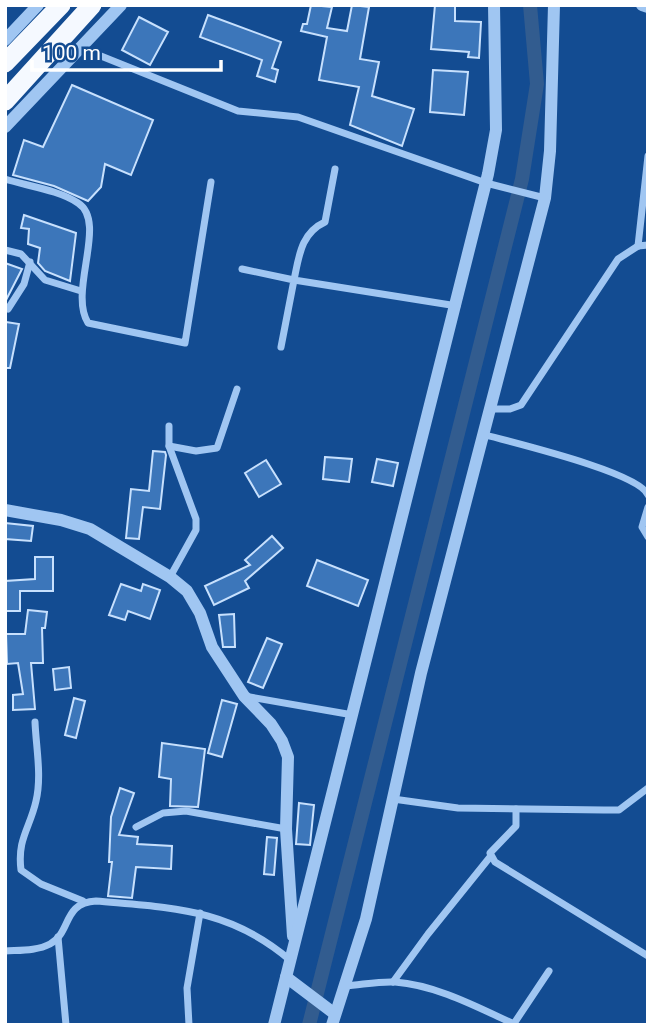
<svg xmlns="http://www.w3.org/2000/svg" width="653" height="1030" font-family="Roboto,sans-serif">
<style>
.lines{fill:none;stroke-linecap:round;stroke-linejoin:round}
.canal{stroke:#325c8f;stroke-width:14}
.building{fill:#3c76ba;stroke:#c7e0fd;stroke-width:2}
.minor{stroke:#a0c6f2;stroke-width:7}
.tertiary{stroke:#a0c6f2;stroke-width:12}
.trunk{stroke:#f5f9ff;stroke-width:19}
</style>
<rect width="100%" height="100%" fill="#134c92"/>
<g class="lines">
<path class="canal" d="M309,1025L522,179L537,84L530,5"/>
</g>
<g class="building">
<path d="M311,5L332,7L327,28L347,31L352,5L369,7L360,59L379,62L372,96L414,109L402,146L350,125L359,87L319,80L327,37L301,31L303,24H307Z"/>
<path d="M435,5H455V21L481,22L479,58L468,57L469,52L431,49Z"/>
<path d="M208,15L281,42L272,68L278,70L275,82L257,76L262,60L200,37Z"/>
<path d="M139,17L168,32L150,65L122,50Z"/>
<path d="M433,70L468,72L464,115L430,112Z"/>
<path d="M72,85L153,120L131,175L105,164L101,187L88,201L54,186L13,175L24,140L43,147Z"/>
<path d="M24,215L76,233L70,281L45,271L38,263L40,248L28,244L29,229L21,228Z"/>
<path d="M5,263L22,269L5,302Z"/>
<path d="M6,322L19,324L10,368H5Z"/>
<path d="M153,451L165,452L166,455L160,509L143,507L139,539L126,538L131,489L149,491Z"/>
<path d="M325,457L352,459L349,482L323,479Z"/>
<path d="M377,459L398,463L393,486L372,482Z"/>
<path d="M266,460L281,484L259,497L245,473Z"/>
<path d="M5,523L33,526L31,541L5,539Z"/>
<path d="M272,536L283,548L245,581L249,588L214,605L205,586L250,565L245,560Z"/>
<path d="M35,557H53V591H20V611H5V581L35,579Z"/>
<path d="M317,560L368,580L358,606L307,586Z"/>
<path d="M121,584L141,591L143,584L160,590L150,619L128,611L125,620L109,615Z"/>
<path d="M28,610L47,612L45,628H42L43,663H31L35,709L13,710V695L23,694L18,663L7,664L6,634H25Z"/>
<path d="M234,614L235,647H223L219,615Z"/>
<path d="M267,638L282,644L263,688L248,682Z"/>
<path d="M69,667L71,688L55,690L53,669Z"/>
<path d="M74,698L85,701L76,738L65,735Z"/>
<path d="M222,700L237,704L222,757L208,753Z"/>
<path d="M162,743L205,749L198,807L170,806L171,779L159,777Z"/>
<path d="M120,788L134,793L119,835L138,837L137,844L172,846L171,869L136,867L132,898L108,896L112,862H109L111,817Z"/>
<path d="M299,803L314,805L310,845L296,844Z"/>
<path d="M267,837L277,838L274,875L264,874Z"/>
</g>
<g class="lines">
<g class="minor">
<path d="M81,48L238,111L298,117L486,183L545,198"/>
<path d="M335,169L325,222C301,233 299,256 294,280L457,306"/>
<path d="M5,179C27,186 59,190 78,203C108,222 68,291 88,323L185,343L211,182"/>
<path d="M638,246L648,156"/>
<path d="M5,250L21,254L45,280L81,291"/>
<path d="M242,269L294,280L281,347"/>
<path d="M8,309L24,284L30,262"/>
<path d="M489,409H510L521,405L618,259L638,246L648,245"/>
<path d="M169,426V446L196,519V530L170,577"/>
<path d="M482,434C510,442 639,472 648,495"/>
<path d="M169,446L196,451L217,448L237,389"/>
<path d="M648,507L642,527L648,537"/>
<path d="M244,696L353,715"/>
<path d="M35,722C36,747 42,776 36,801C30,828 17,839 21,870L41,884L83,901"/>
<path d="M393,799L458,808L604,810H619L648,788"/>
<path d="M516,809V826L490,853L495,862L648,956"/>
<path d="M136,827L163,813L186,811L286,829"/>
<path d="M58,937L66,1025"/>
<path d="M5,951C19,950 37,951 50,944C72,932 62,903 96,901C172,908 229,908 290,960"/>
<path d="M393,982L428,934L490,857"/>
<path d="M345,986C361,985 379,981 395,982C436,985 477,1007 514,1024"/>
<path d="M189,1025L187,988L200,913"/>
<path d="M513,1025L549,971"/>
</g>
<g class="tertiary">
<path d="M642,5L648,7"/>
<path d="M5,40L38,5"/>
<path d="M5,127L121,5"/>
<path d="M5,510L61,520L90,529L170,577L187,591L200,613L212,647L244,696L271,724L282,741L288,757L286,829L293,936"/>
<path d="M286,977L335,1014"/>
<path d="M274,1025L488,174L496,130L494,5"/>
<path d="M332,1025L366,919L421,673L545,198L550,151L554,5"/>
</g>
<g class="trunk">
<path d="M5,63L61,5"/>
<path d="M5,101L92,5"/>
</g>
</g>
<rect width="653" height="1030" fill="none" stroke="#ffffff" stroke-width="14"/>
<path d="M32 60v10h189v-10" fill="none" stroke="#ffffff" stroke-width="3.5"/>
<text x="42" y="60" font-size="21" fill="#ffffff" stroke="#134c92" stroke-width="5" paint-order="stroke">100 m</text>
</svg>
